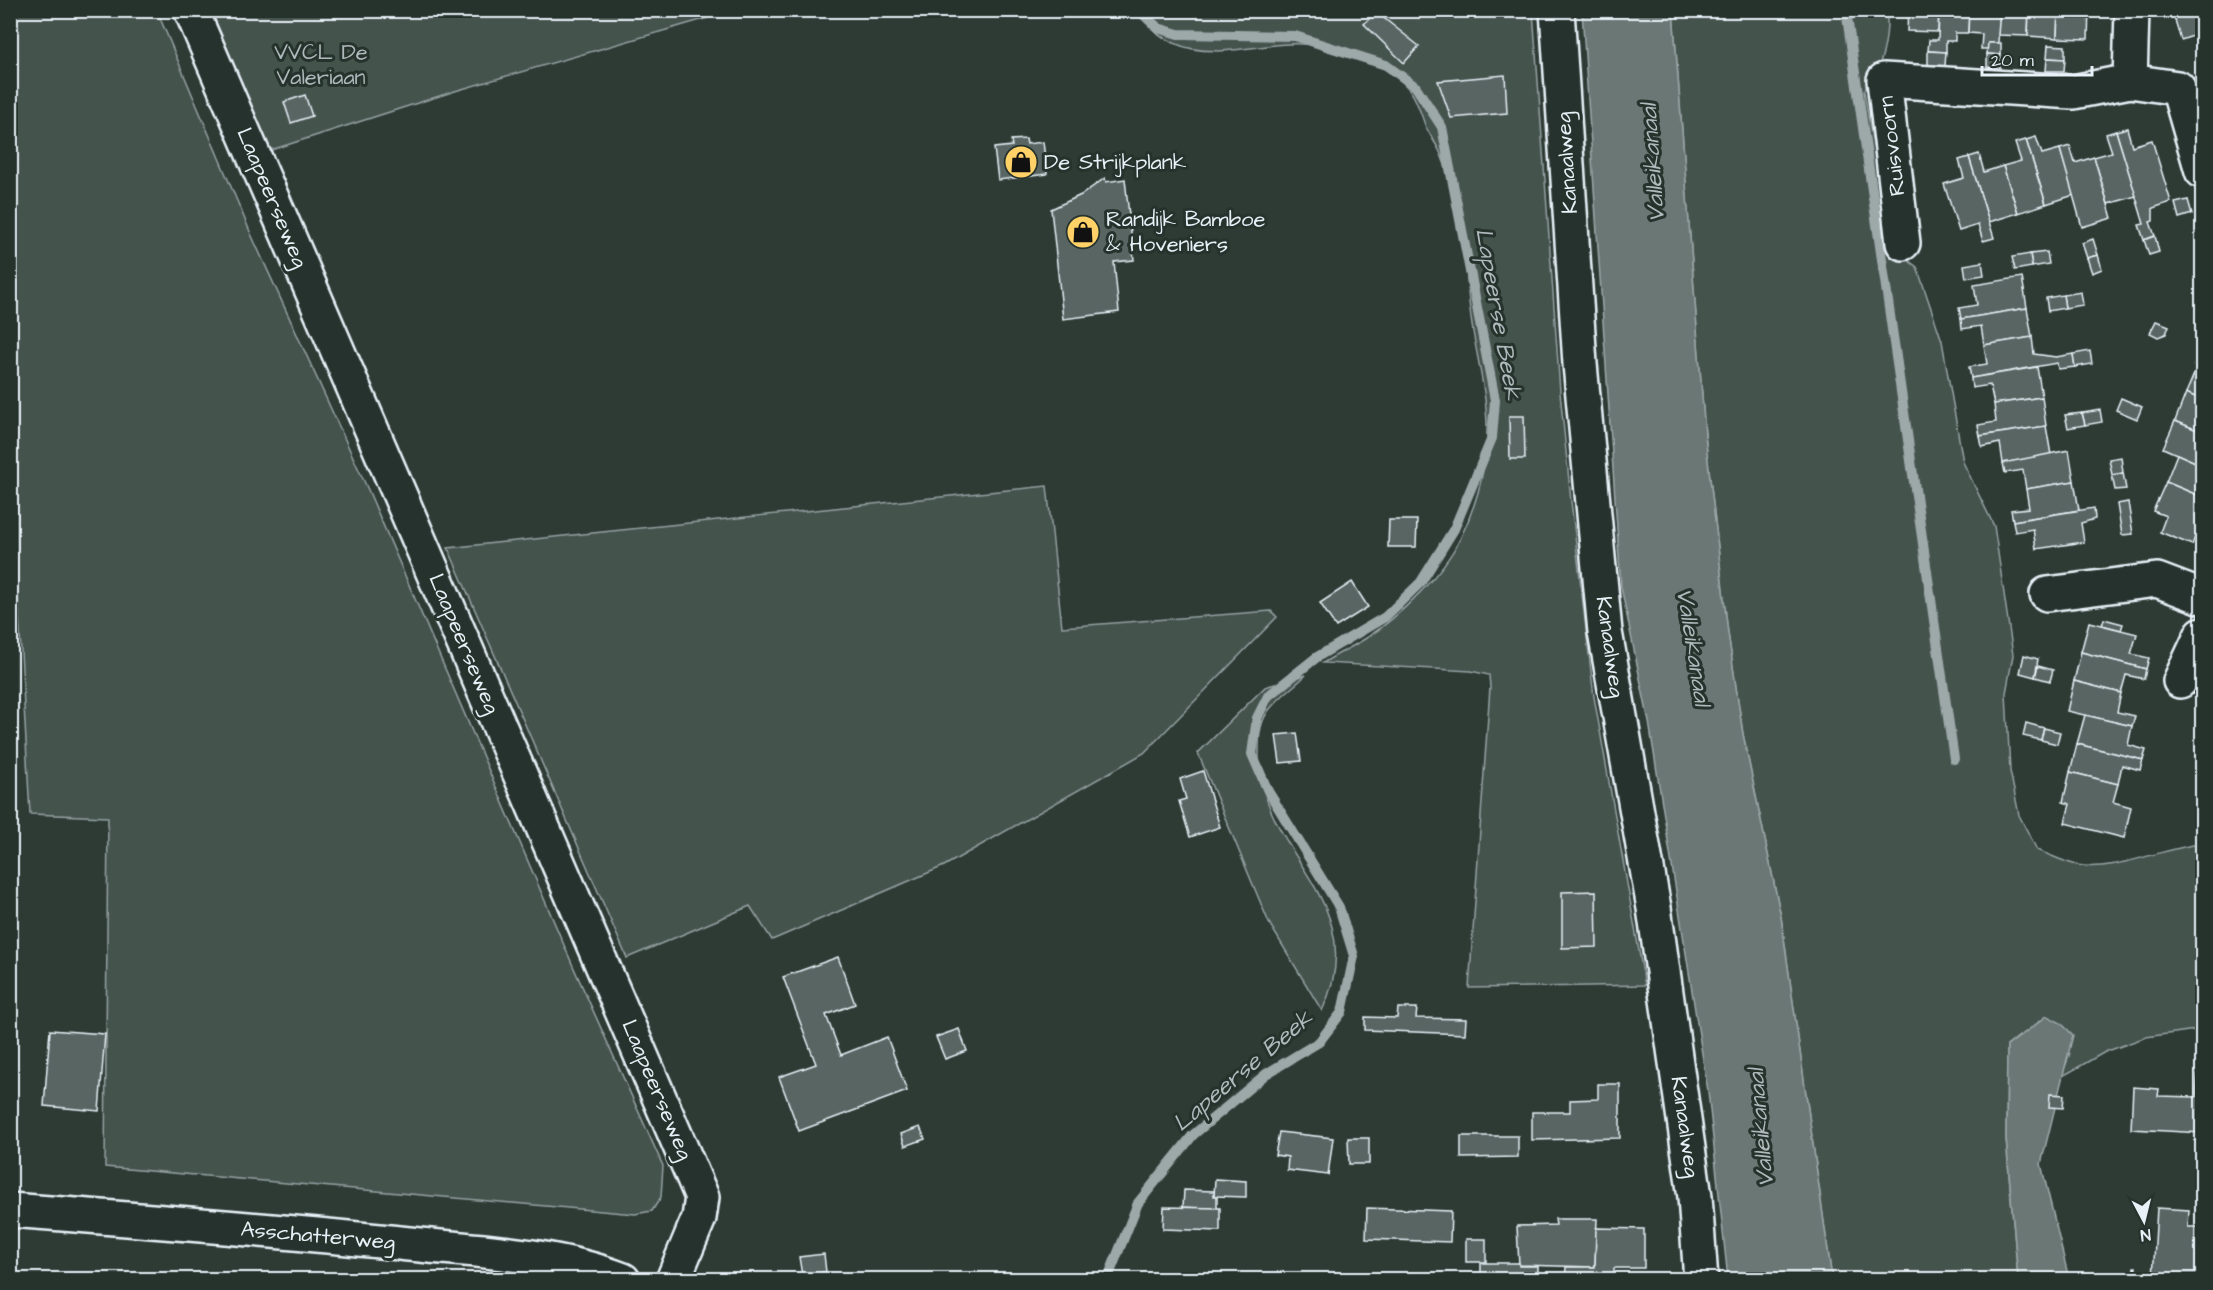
<svg xmlns="http://www.w3.org/2000/svg" width="2213" height="1290" font-family="'Architects Daughter',sans-serif">
<style>
.green{fill:#45524e;stroke:#96a2a3;stroke-width:1.5}
.water{fill:#6b7775;stroke:#9da8a9;stroke-width:1.5}
.lines{fill:none;stroke-linecap:round;stroke-linejoin:round}
.stream{stroke:#9da8a9;stroke-width:10}
.building{fill:#596563;stroke:#e8f1f8;stroke-width:1.5}
.minor-casing{stroke:#e8f1f8;stroke-width:38}
.minor{stroke:#26332d;stroke-width:33}
.labels{text-anchor:middle;dominant-baseline:central;stroke-width:6;stroke-linejoin:round;paint-order:stroke}
.park-label{font-size:22px;fill:#afb9bc;stroke:#26332d}
.street-label{font-size:22px;fill:#e8f1f8;stroke:#26332d}
.poi-label{font-size:22px;fill:#e8f1f8;stroke:#26332d;text-anchor:start}
.water-label{font-size:24px;font-style:italic;fill:#b0babd;stroke:#26332d}
</style>
<rect width="100%" height="100%" fill="#2e3b35"/>
<filter id="ink" filterUnits="userSpaceOnUse"><feTurbulence type="fractalNoise" baseFrequency=".0167" numOctaves="2"/><feDisplacementMap in="SourceGraphic" scale="12" xChannelSelector="R" yChannelSelector="G"/><feConvolveMatrix kernelMatrix="1 2 1 2 8 2 1 2 1" color-interpolation-filters="sRGB"/></filter>
<g filter="url(#ink)">
<g class="green">
<path d="M10,11H157L251,234L369,492L573,966L663,1166L661,1197L652,1211L635,1214L105,1167L108,817L30,814L18,597H11Z"/>
<path d="M208,11H732L455,91L268,151Z"/>
<path d="M1133,11H1533L1560,392L1571,501L1594,697L1645,985L1469,988L1490,687L1489,675L1471,671L1323,663C1337,654 1354,646 1368,637C1400,616 1443,573 1460,539C1477,504 1487,468 1487,429C1487,388 1474,349 1470,310C1465,273 1467,236 1456,200C1451,184 1446,165 1439,150C1435,142 1429,134 1425,125C1416,99 1413,87 1388,71C1359,53 1323,42 1288,44C1251,46 1209,59 1174,43C1156,36 1147,22 1133,11Z"/>
<path d="M1673,11H1887C1888,38 1883,70 1864,91L1890,247L1917,267L1942,341L1963,462L1994,526L2013,655L2006,693L2010,771L2019,815L2037,850C2050,855 2064,862 2077,865C2112,873 2165,847 2202,844V1029L2146,1037L2105,1052L2061,1077L2070,1054L2019,1036L2007,1046L2006,1139L2018,1279H1832L1781,917L1743,734L1728,633L1705,435Z"/>
<path d="M1047,486L1062,627L1271,611L1277,617L1144,753L944,866L772,940L750,906L627,958L448,548Z"/>
<path d="M1306,675C1294,687 1276,699 1267,713C1259,725 1259,740 1259,753C1257,855 1375,898 1322,1011L1269,923L1198,753L1265,687Z"/>
</g>
<g class="water">
<path d="M1582,11H1673L1705,435L1728,633L1743,734L1781,917L1832,1279H1728L1708,1091L1649,722L1621,587Z"/>
<path d="M2047,1016L2061,1023L2073,1035L2041,1164L2069,1279H2018L2006,1138L2007,1046Z"/>
</g>
<g class="lines">
<g class="stream">
<path d="M1846,10L1954,759"/>
<path d="M1107,1280L1138,1203L1193,1135L1266,1074L1319,1042L1342,1012L1354,956L1339,907L1268,791L1252,754L1257,718L1268,696L1317,657L1385,617L1421,582L1454,529L1492,438L1495,400L1442,127L1416,87L1386,65L1295,36L1178,34L1158,28L1139,10"/>
</g>
</g>
<g class="building">
<path d="M1908,10H1939L1938,32L1907,31Z"/>
<path d="M1939,10H1969L1968,33H1955V41H1946V52L1928,51L1929,40H1938Z"/>
<path d="M1969,10H2000L1998,43H1988V49H1981L1982,34L1968,33Z"/>
<path d="M2000,10H2029L2028,36L1998,35Z"/>
<path d="M2029,10H2058L2057,38L2028,36Z"/>
<path d="M2058,10H2089L2088,39L2057,38Z"/>
<path d="M2172,10H2202V33L2181,40Z"/>
<path d="M1376,12L1419,46L1404,63L1364,24Z"/>
<path d="M1988,43H2001V55L1987,54Z"/>
<path d="M2048,45L2065,46V59L2047,58Z"/>
<path d="M1928,51L1946,52L1945,66L1928,65Z"/>
<path d="M1987,54L2001,55L2000,68L1987,67Z"/>
<path d="M2047,58L2065,59L2064,71H2046Z"/>
<path d="M1505,75L1507,113L1451,118L1438,81Z"/>
<path d="M305,95L312,116L291,123L284,102Z"/>
<path d="M2127,128L2132,146L2152,140L2171,202L2153,208V221L2150,222L2155,236L2144,240L2139,225L2144,224L2116,131Z"/>
<path d="M2116,131L2136,196L2108,204L2094,157L2112,152L2106,134Z"/>
<path d="M2036,137L2042,154L2060,149L2074,195L2046,204L2026,140Z"/>
<path d="M1026,139L1027,144L1043,142L1047,174L998,180L994,148L1012,146L1011,140Z"/>
<path d="M2026,140L2046,204L2018,213L2003,166L2021,161L2015,143Z"/>
<path d="M2070,146L2075,163L2094,157L2112,218L2082,227L2060,149Z"/>
<path d="M1979,154L1984,172L2003,166L2018,213L1989,222L1969,157Z"/>
<path d="M1969,157L1994,238L1983,241L1978,225L1959,231L1944,184L1964,178L1959,160Z"/>
<path d="M1105,178L1106,182L1125,179L1134,260L1114,262L1119,312L1063,319L1051,209L1081,195Z"/>
<path d="M2188,200L2192,214L2179,218L2175,203Z"/>
<path d="M2155,236L2159,252L2149,255L2144,240Z"/>
<path d="M2093,239L2098,255L2087,258L2082,243Z"/>
<path d="M2047,252L2049,264L2032,267L2030,254Z"/>
<path d="M2030,254L2032,267L2015,270L2012,257Z"/>
<path d="M2098,255L2102,269L2092,273L2087,258Z"/>
<path d="M1982,262L1984,275L1966,278L1964,265Z"/>
<path d="M2022,277L2027,308L1961,319L1959,308L1977,305L1974,285Z"/>
<path d="M2081,292L2083,305L2065,308L2063,295Z"/>
<path d="M2063,295L2065,308L2048,311L2046,298Z"/>
<path d="M2027,308L2032,337L1984,345L1981,326L1962,329L1961,319Z"/>
<path d="M2156,321L2169,326L2166,334L2158,337L2150,333Z"/>
<path d="M2032,337L2034,354L2056,357L2073,354L2075,367L2058,369L2057,363L1971,378L1969,367L1987,364L1984,345Z"/>
<path d="M2202,345V370L2194,366Z"/>
<path d="M2090,351L2092,364L2075,367L2073,354Z"/>
<path d="M2037,367L2042,397L1994,404L1990,385L1972,388L1971,378Z"/>
<path d="M2197,367L2202,370V400L2186,393Z"/>
<path d="M2186,393L2202,400V432L2175,421Z"/>
<path d="M2042,397L2046,426L1980,436L1978,425L1996,422L1994,404Z"/>
<path d="M2121,398L2142,407L2137,419L2116,410Z"/>
<path d="M2100,410L2102,422L2085,425L2082,413Z"/>
<path d="M2082,413L2085,425L2068,428L2065,415Z"/>
<path d="M1509,416H1524L1525,459H1510Z"/>
<path d="M2175,421L2202,432V465L2163,448Z"/>
<path d="M2046,426L2051,455L2003,463L2000,443L1982,447L1980,436Z"/>
<path d="M2069,450L2074,481L2026,489L2023,470L2005,473L2003,463Z"/>
<path d="M2177,454L2202,465V497L2166,482Z"/>
<path d="M2121,457L2123,473L2112,475L2109,459Z"/>
<path d="M2123,473L2126,489L2115,490L2112,475Z"/>
<path d="M2074,481L2079,510L2013,521L2011,510L2029,508L2026,489Z"/>
<path d="M2166,482L2202,497V519L2192,545L2160,532L2166,516L2153,511Z"/>
<path d="M2128,502L2133,534L2122,535L2117,504Z"/>
<path d="M2094,508L2095,519L2081,523L2084,542L2036,549L2033,529L2015,532L2013,521Z"/>
<path d="M1389,520H1417L1416,547H1388Z"/>
<path d="M1352,582L1368,607L1336,627L1320,603Z"/>
<path d="M2104,619L2123,624L2121,630L2102,625Z"/>
<path d="M2089,622L2137,634L2131,654L2149,658L2146,669L2081,652Z"/>
<path d="M2081,652L2146,669L2144,679L2126,675L2121,693L2074,681Z"/>
<path d="M2024,655L2038,659L2035,677L2020,673Z"/>
<path d="M2038,666L2053,670L2050,681L2035,677Z"/>
<path d="M2074,681L2121,693L2117,712L2135,716L2132,726L2067,711Z"/>
<path d="M2085,715L2132,726L2128,745L2146,750L2143,760L2077,744Z"/>
<path d="M2026,723L2044,728L2041,740L2023,736Z"/>
<path d="M2044,728L2060,732L2057,744L2041,740Z"/>
<path d="M1297,733L1301,761L1280,763L1276,735Z"/>
<path d="M2077,744L2143,760L2140,770L2122,765L2118,784L2070,772Z"/>
<path d="M1203,771L1220,827L1190,837L1179,801L1186,799L1180,779Z"/>
<path d="M2070,772L2118,784L2113,802L2131,807L2124,838L2065,823L2070,804L2063,802Z"/>
<path d="M1596,891L1597,947L1562,948V892Z"/>
<path d="M838,957L855,1004L826,1015L841,1055L887,1037L907,1091L799,1131L779,1077L816,1064L783,977Z"/>
<path d="M1398,1008H1417L1416,1018L1466,1019L1465,1034L1365,1030V1017L1397,1018Z"/>
<path d="M959,1029L967,1051L945,1059L936,1037Z"/>
<path d="M50,1030L105,1034L99,1111L44,1106Z"/>
<path d="M2198,1066L2202,1067V1133L2131,1129L2133,1087L2159,1089L2158,1096L2196,1097Z"/>
<path d="M1598,1084H1620V1138L1532,1140V1112H1570V1100L1598,1099Z"/>
<path d="M2050,1094L2064,1095L2063,1108L2049,1107Z"/>
<path d="M920,1127L925,1139L905,1146L901,1134Z"/>
<path d="M1279,1132L1333,1138L1328,1175L1287,1170L1288,1157L1275,1155Z"/>
<path d="M1461,1136H1518V1157L1461,1158Z"/>
<path d="M1348,1138H1369V1164H1349Z"/>
<path d="M1215,1179L1246,1181V1197L1214,1196Z"/>
<path d="M1184,1190L1214,1191V1196H1217V1209L1183,1207Z"/>
<path d="M1164,1207L1220,1208V1231L1163,1229Z"/>
<path d="M1367,1208L1451,1211L1450,1242L1366,1239Z"/>
<path d="M2157,1208L2189,1210L2188,1227H2202V1280H2133L2134,1267H2136L2135,1276L2153,1278Z"/>
<path d="M1555,1219H1597L1595,1267L1519,1265L1517,1226L1556,1225Z"/>
<path d="M1596,1228L1644,1229V1268H1614V1280H1565L1566,1267H1595Z"/>
<rect x="1466" y="1239" width="20" height="23"/>
<path d="M824,1254L826,1272L802,1275L799,1257Z"/>
<path d="M1481,1263H1519V1266H1538V1280H1481Z"/>
<path d="M1417,1274L1458,1276V1280H1417Z"/>
</g>
<g class="lines">
<g class="minor-casing">
<g id="minor">
<path d="M191,10L702,1197L699,1218L673,1280"/>
<path d="M1557,10L1580,364L1605,632L1654,908L1695,1197L1701,1280"/>
<path d="M2130,81L2132,10"/>
<path d="M1903,243L1884,80L2073,92L2130,81L2178,88L2202,171"/>
<path d="M2047,594L2157,580L2202,597"/>
<path d="M2180,681L2202,634"/>
<path d="M10,1210C143,1220 276,1230 409,1244C480,1251 556,1254 623,1280"/>
</g>
</g>
<use href="#minor" class="minor"/>
</g>
</g>
<defs>
<g id="shop-disc" transform="scale(1.725)"><circle r="9.5" fill="#ffd166" stroke="#26332d"/><path d="M-5-2.5h2.3a2.7 3.5 0 0 1 5.4 0H5L5.5 6h-11ZM-1.5-2.5h3a1.5 2.3 0 0 0-3 0Z" fill="#111"/></g>
</defs>
<g fill-rule="evenodd">
<use href="#shop-disc" x="1021" y="162"/>
<use href="#shop-disc" x="1083" y="232"/>
</g>
<g class="labels">
<g class="park-label">
<text x="321" y="52">VVCL De<tspan x="321" dy="25">Valeriaan</tspan></text>
</g>
<g class="street-label">
<text transform="translate(1892 146) rotate(-97)">Ruisvoorn</text>
<text transform="translate(1567 163) rotate(-94)">Kanaalweg</text>
<text transform="translate(272 198) rotate(67)">Laapeerseweg</text>
<text transform="translate(464 644) rotate(67)">Laapeerseweg</text>
<text transform="translate(1610 647) rotate(82)">Kanaalweg</text>
<text transform="translate(657 1090) rotate(67)">Laapeerseweg</text>
<text transform="translate(1685 1127) rotate(82)">Kanaalweg</text>
<text transform="translate(318 1236) rotate(5)">Asschatterweg</text>
</g>
<g class="poi-label">
<text x="1044" y="162">De Strijkplank</text>
<text x="1106" y="219">Randijk Bamboe<tspan x="1106" dy="25">&amp; Hoveniers</tspan></text>
</g>
<g class="water-label">
<text transform="translate(1653 163) rotate(-94)">Valleikanaal</text>
<text transform="translate(1498 314) rotate(80)">Lapeerse Beek</text>
<text transform="translate(1693 647) rotate(81)">Valleikanaal</text>
<text transform="translate(1243 1071) rotate(-40)">Lapeerse Beek</text>
<text transform="translate(1761 1128) rotate(-95)">Valleikanaal</text>
</g>
</g>
<rect width="2213" height="1290" fill="none" stroke="#26332d" stroke-width="36"/>
<rect x="18" y="18" width="2177" height="1254" fill="none" stroke="#e8f1f8" stroke-width="2" filter="url(#ink)"/>
<g transform="translate(2144 1221) rotate(173)" stroke="#26332d" stroke-width="4.5" paint-order="stroke">
<path d="M0-4.5L10 22L0 15L-10 22Z" fill="#e8f1f8"/>
<text y="-9" font-size="16" font-weight="bold" text-anchor="middle" fill="#e8f1f8">N</text>
</g>
<path d="M1982 66v9h110v-9" fill="none" stroke="#e8f1f8" stroke-width="3"/>
<text x="1991" y="66" font-size="18" fill="#e8f1f8" stroke="#26332d" stroke-width="4.5" paint-order="stroke">20 m</text>
</svg>
